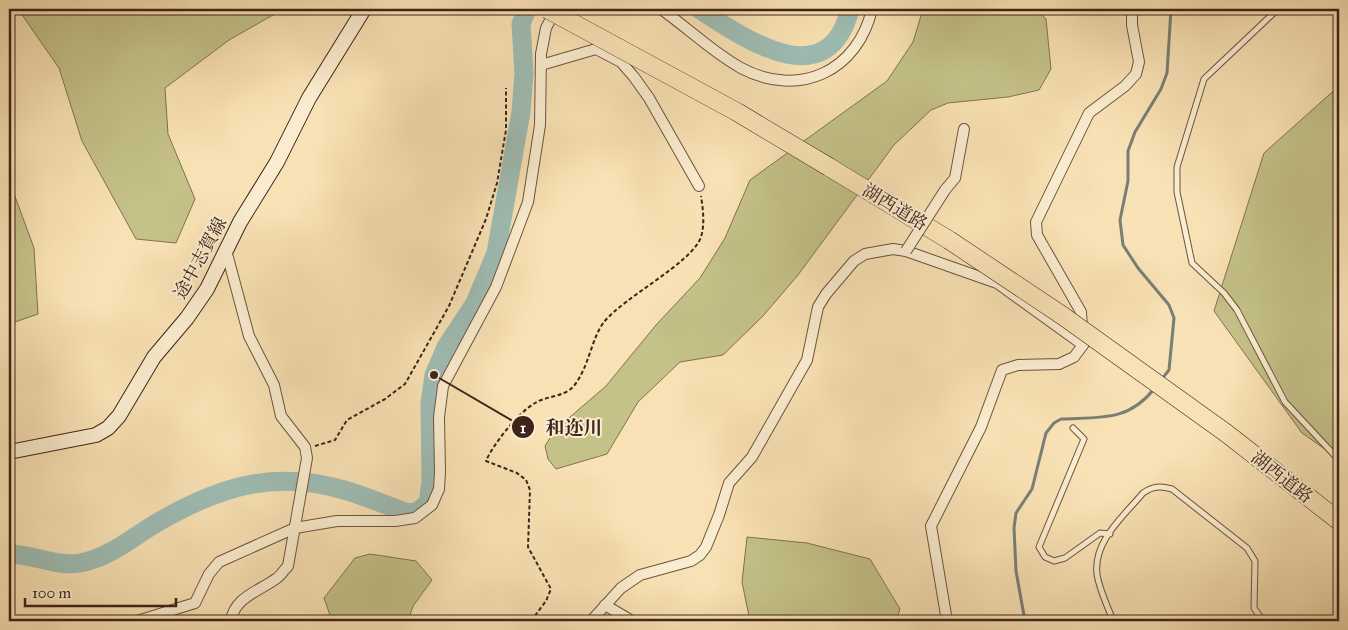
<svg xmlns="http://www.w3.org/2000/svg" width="1348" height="630" font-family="'IM FELL Great Primer','Noto Serif JP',serif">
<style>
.green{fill:#c4c189;stroke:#817252}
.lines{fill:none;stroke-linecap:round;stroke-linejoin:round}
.stream{stroke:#787f76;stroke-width:3}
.river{stroke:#9ebcb3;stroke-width:19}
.lane-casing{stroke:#6c5340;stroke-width:7}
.street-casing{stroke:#6c5340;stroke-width:12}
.secondary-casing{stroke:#3e241a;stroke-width:16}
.highway-casing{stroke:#3e241a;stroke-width:19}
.path{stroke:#3e241a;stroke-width:2;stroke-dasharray:4 2.5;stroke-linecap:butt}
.lane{stroke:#faecce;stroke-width:5}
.street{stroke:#faecce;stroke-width:10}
.secondary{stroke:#faecce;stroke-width:14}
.highway{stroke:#f8e1b4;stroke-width:18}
.street-bridge-casing{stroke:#6c5340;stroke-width:12;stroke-linecap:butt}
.highway-bridge-casing{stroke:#3e241a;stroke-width:19;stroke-linecap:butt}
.street-bridge{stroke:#faecce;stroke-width:10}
.highway-bridge{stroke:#f8e1b4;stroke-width:18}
.labels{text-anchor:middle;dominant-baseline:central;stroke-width:4;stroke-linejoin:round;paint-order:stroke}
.street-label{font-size:18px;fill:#3e241a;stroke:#faecce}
.leader{fill:none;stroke:#3e241a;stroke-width:2}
.callout-dot{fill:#3e241a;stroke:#faecce;stroke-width:2}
.mark-label{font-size:15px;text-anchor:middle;font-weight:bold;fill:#fff}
.callout-label{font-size:19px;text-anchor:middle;font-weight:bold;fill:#3e241a;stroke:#faecce;stroke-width:4;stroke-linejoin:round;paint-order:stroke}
</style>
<rect width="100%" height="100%" fill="#f8e1b4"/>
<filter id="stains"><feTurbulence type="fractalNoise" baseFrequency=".004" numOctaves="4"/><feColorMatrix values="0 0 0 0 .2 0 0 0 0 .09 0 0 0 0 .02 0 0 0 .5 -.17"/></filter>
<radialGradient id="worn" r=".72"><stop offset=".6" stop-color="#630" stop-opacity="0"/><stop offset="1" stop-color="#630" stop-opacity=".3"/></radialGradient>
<g class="green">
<path d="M18,9H279L280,11L229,40L165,88L168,134L195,199L176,243L136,239L82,141L59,68Z"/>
<path d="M923,9H1036L1046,19L1051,69L1039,90L1008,97L948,103L931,110L894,145L798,275L763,316L723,355L680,362L638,402L607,454L556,469L548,459L545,446L555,430L606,386L656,325L700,278L725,238L750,180L887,81L913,42Z"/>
<path d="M1339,86V459L1302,433L1214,311L1264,153Z"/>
<path d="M9,180L34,248L38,314L9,324Z"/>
<path d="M747,537L807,543L870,559L900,609L896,621H750L742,582Z"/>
<path d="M370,554L416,561L432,580L413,606L408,621H332L324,598L355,558Z"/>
</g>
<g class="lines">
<g class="stream">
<path d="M1161,380L1169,370L1174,318L1169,305L1138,268L1123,245L1120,220L1128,181V151L1135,132L1161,89L1167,73L1171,9"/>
<path d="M1025,621L1016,571L1014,528L1016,513L1032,489L1046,433L1054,423L1061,419C1099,417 1128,422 1154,389"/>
</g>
<g class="river">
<path d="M699,9C745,39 828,97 850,9"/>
<path d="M9,554C32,554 56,567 80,563C110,558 135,535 160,521C221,486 274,470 344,490C366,496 387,506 408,513L417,512L428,503L431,482L430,403L434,375L446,347L475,303L496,253L521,112L524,73L521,24L527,9"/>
</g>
<g class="lane-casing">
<g id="lane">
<path d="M1278,9L1204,79L1177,167V192L1192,263L1224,293L1237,310L1285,402L1339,460"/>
<path d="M1073,428L1084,439L1039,547L1045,557L1054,561L1065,558L1100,533L1110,534"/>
<path d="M1113,621C1108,607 1099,589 1097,574C1093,541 1124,516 1143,493C1153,486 1160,486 1172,489L1247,548L1255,561L1254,608L1263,621"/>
</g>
</g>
<g class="street-casing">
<g id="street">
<path d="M661,9C688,28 712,52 741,68C799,99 858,71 872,9"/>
<path d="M541,65L596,49L621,62L634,77L649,98L699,186"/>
<path d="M945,190L955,178L964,129"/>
<path d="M226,250L249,336L274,385L281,416L305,447L307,458L288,566C284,570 281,575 277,578C260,591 234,597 231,621"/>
<path d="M605,605L632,621"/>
<path d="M137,621L195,603L209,574L219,562L295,528L337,521H395L415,518L432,505L439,489L440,472L439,417L443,386L496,287L528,202L540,125L541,54L546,28L556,9"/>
<path d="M591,621L621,588L640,575L691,561L700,555L706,547L719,515L729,483L752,457L807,360L818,307L826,294L854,261L865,254L893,249L906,251L997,283L1083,345"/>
<path d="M947,621L931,526L981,427L1002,370L1018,365L1059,364L1074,357L1083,345L1081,312L1037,235L1036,222L1089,113L1125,86L1136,74L1139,62L1132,25V9"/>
</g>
</g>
<g class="secondary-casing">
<path id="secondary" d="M9,452L96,435L108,428L119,416L154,357L187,318L207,289L240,222L277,162L309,98L364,9"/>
</g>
<g class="highway-casing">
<g id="highway">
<path d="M829,167L949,240"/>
<path d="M1226,433L1339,521"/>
</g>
</g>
<g class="path">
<path d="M315,446L335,440L347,420L385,399L405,384L449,306L486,219L497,183L506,130V88"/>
<path d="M190,621L192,615"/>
<path d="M531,621L546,601L551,589L528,547L530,490L526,480L517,473L486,461C493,444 519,412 535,403C546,396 563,397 573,387C589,368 591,339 604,322C624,297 692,263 701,237C705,224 703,209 701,196"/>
</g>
<use href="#lane" class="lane"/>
<use href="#street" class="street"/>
<use href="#secondary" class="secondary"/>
<use href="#highway" class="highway"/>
<g class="street-bridge-casing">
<path id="street-bridge" d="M906,251L945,190"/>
</g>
<g class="highway-bridge-casing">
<g id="highway-bridge">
<path d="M547,9L737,112L829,167"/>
<path d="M949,240L1063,316L1226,433"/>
</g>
</g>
<use href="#street-bridge" class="street-bridge"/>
<use href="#highway-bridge" class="highway-bridge"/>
</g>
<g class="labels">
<g class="street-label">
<text transform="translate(895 207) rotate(31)">湖西道路</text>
<text transform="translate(200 258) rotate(-61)">途中志賀線</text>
<text transform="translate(1282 477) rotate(38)">湖西道路</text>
</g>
</g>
<path class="leader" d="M434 375L523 427"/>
<g class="callout-dot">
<circle cx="434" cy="375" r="5"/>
<circle cx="523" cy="427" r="12"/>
</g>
<g class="mark-label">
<text x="523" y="433">1</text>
</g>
<g class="callout-label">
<text x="574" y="434">和迩川</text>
</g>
<rect width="1348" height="630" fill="none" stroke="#f8e1b4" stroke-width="30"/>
<rect x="10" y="10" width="1328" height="610" fill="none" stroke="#3e241a" stroke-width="2.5"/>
<rect x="15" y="15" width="1318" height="600" fill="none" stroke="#3e241a"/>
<path d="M25 598v8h151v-8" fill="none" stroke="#3e241a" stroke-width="2.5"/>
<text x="32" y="598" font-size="15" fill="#3e241a" stroke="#faecce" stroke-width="4" paint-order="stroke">100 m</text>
<rect width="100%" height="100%" filter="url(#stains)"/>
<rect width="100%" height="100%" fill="url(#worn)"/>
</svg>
